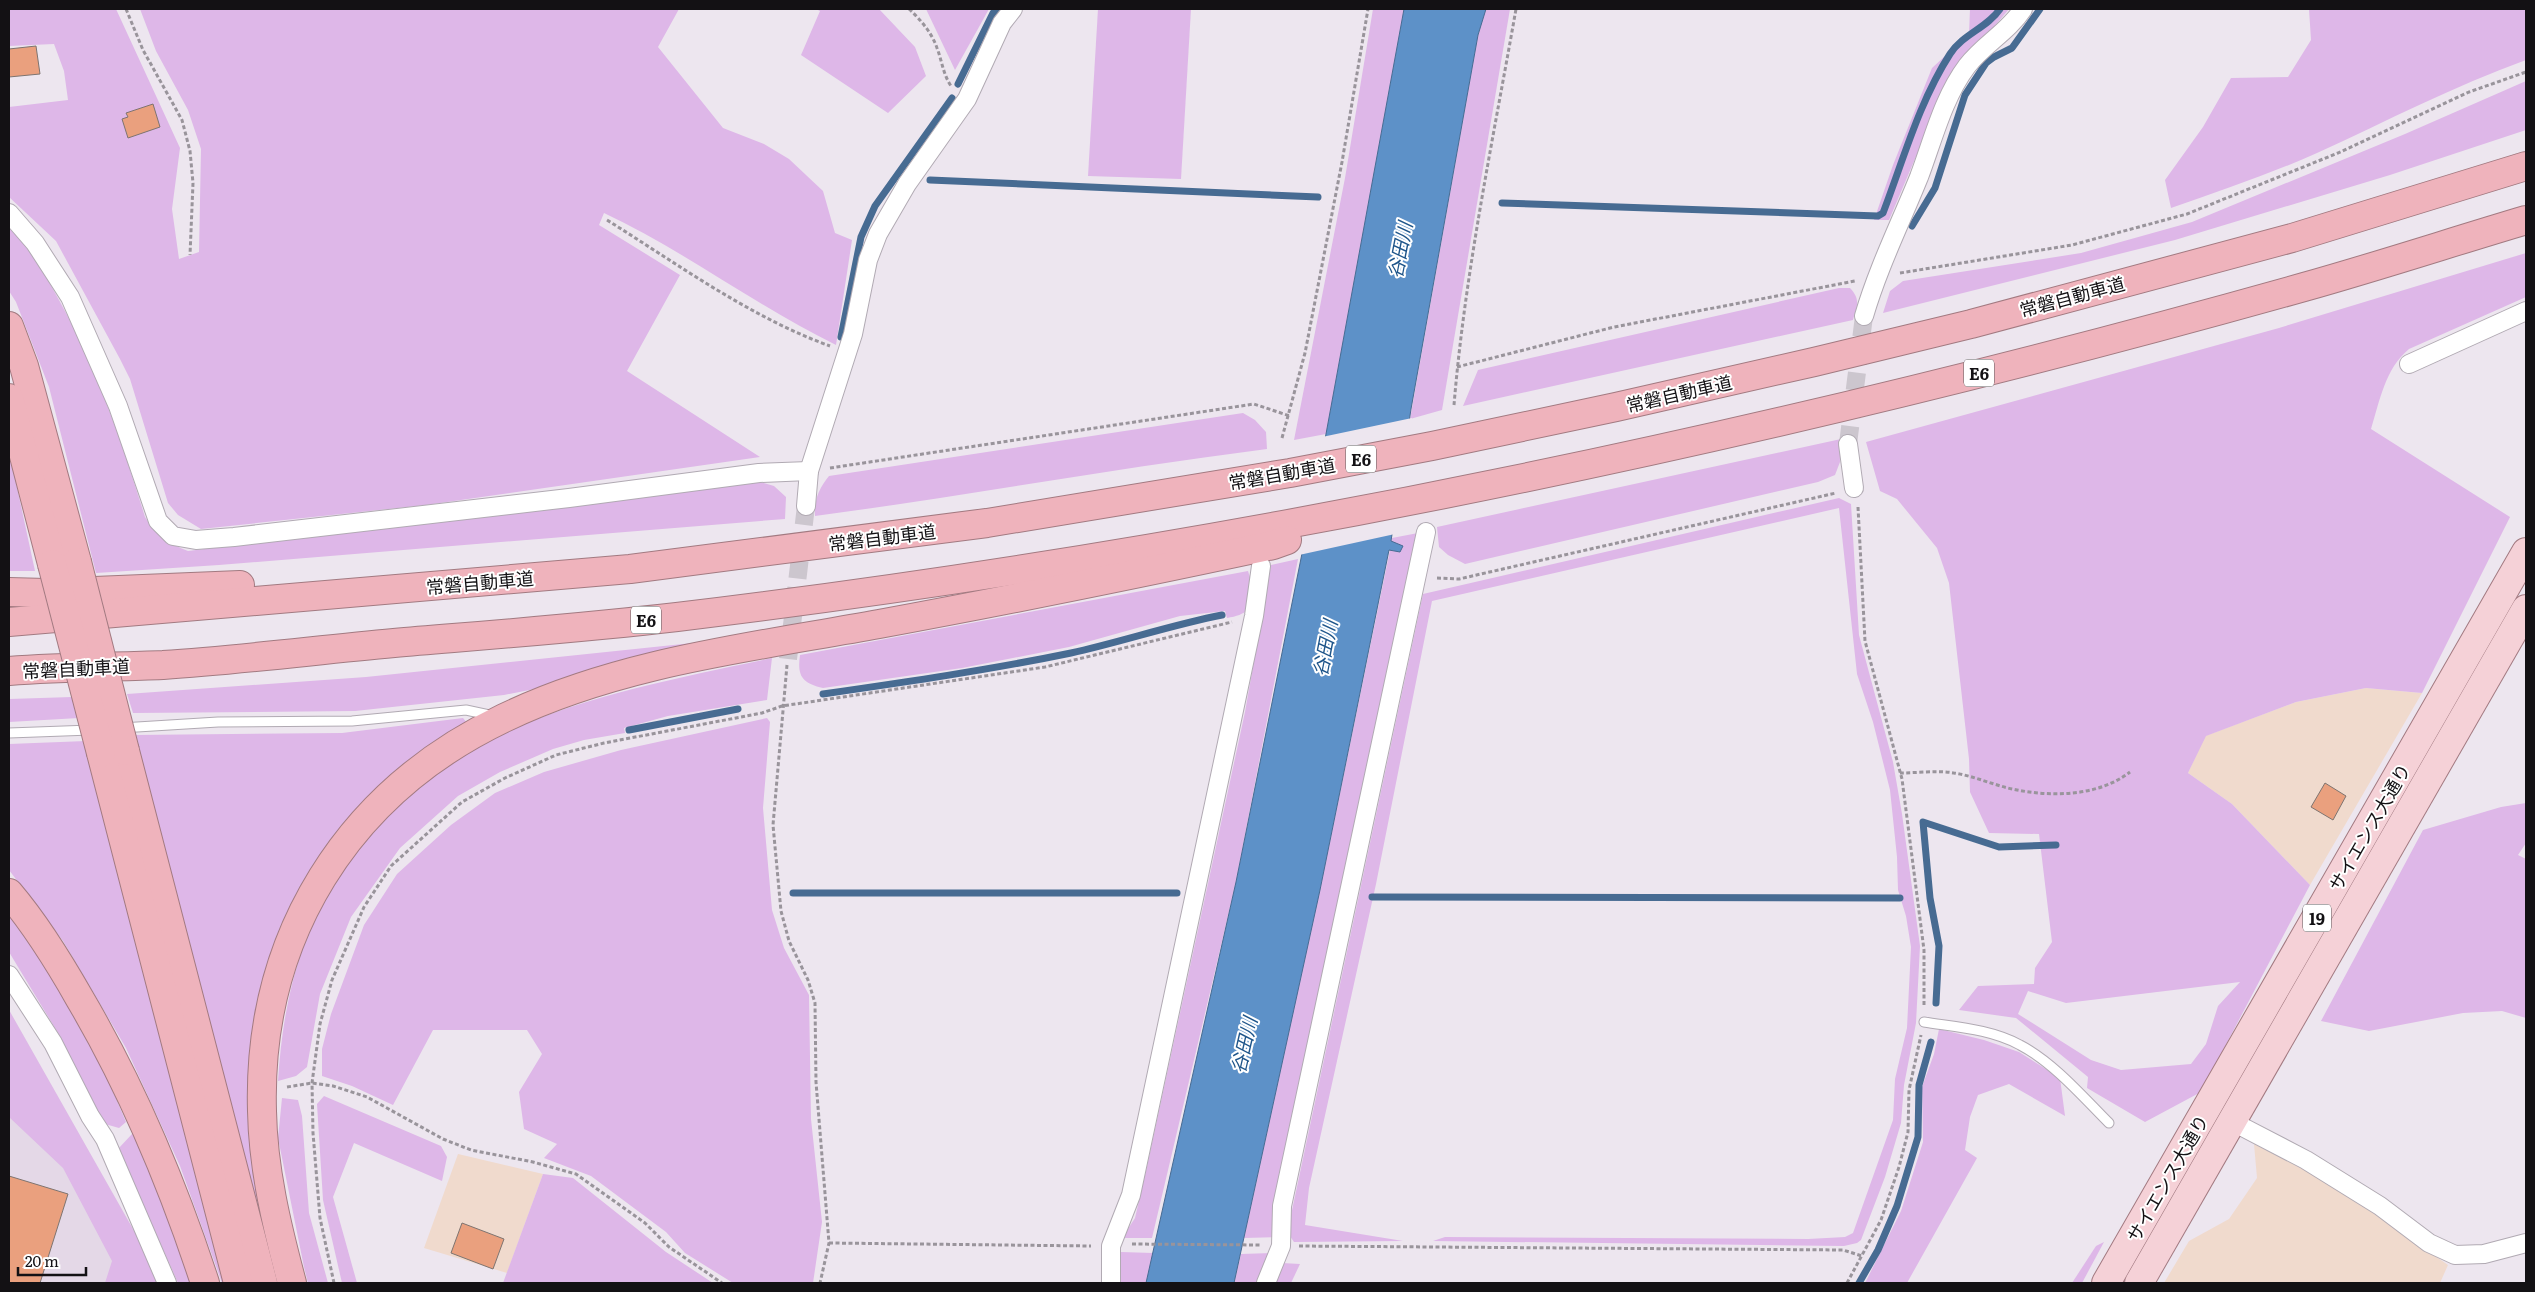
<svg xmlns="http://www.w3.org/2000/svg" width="2535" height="1292" font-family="Literata,'Noto Sans JP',serif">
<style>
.commercial{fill:#f0dacd}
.built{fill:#e4d8e7}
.green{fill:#deb7e8;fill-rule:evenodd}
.water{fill:#5d91c8;stroke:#476b92}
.pier{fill:#ede6ef}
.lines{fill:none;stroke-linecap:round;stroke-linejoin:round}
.stream{stroke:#476b92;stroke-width:7}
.building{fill:#eaa07e;stroke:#7e7470}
.street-tunnel{stroke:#ccc6ce;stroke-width:18;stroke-dasharray:18 9;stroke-linecap:butt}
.lane-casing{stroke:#b1aab3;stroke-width:11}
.street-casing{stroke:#b1aab3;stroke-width:20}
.primary-casing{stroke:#a27a81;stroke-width:30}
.highway-casing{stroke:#a27a81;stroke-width:30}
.path{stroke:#99949b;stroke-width:3;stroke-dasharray:4 2.5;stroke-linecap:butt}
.lane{stroke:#fff;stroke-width:9}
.street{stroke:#fff;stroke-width:18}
.primary{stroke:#f5d1d7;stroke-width:28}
.highway{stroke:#efb3bc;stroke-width:28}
.highway-bridge-casing{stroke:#a27a81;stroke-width:30;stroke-linecap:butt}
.highway-bridge{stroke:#efb3bc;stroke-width:28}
.labels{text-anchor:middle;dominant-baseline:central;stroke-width:4;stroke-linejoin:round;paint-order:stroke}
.shield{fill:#fff;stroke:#5a585a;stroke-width:1}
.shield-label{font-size:16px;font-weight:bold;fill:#131114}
.street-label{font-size:18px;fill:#131114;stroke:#fff}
.water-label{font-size:19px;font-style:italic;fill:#1e558a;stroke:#fff}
</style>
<rect width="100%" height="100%" fill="#ede6ef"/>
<g class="commercial">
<path d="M2366,688L2422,693L2310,885L2232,804L2188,773L2205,736L2296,702Z"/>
<path d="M2254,1144L2305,1170L2375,1214L2448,1265L2440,1283H2164L2189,1241L2229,1219L2257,1178Z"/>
<path d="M458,1154L543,1174L507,1273L424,1248Z"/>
</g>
<path class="built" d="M9,1010L142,1245L159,1283H9Z"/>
<g class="green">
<path d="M9,9H116L180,148L172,209L179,259L199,252L201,149L188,110L156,51L140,9H679L658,47L723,128L764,144L789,159L823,191L835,233L852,240L836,345C756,306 685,251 604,213L599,225L680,275L627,371L760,457L426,505L201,529L178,515L168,503L130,379L120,359L56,241L9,197V107L68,100L64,71L54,44L9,46Z"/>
<path d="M816,9H879L915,47L926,76L888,113L801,55L820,11Z"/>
<path d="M926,9H989L955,70Z"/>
<path d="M1098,9H1191L1181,179L1088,176Z"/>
<path d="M1373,9H1404L1326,434L1294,440L1345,178Z"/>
<path d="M1486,9H1510L1442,410L1410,419L1478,35Z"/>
<path d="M1970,9H2009L1955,73L1923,140L1889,220H1874L1893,165L1932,68L1969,34Z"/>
<path d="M2309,9H2526V60C2454,86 2387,121 2317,153C2270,174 2220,191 2171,208L2165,180L2203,127L2231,78L2288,77L2311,40Z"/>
<path d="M2526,81V130L2390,175L2175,240L1883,313L1890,291L1903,281L2081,253L2192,222L2405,134Z"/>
<path d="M9,228C30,248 45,274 59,300C97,369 122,442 145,517C156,535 169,544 188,551L754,480L774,486L786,497L785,519L219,565L96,573L49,387L16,302L9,291Z"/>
<path d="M2526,253V297L2409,349C2385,369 2380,400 2371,429L2510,517L2422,693L2366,688L2296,702L2206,736L2188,773L2232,804L2310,885L2201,1092L2145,1122L2087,1088L2088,1077L2016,1018L1959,1010L1978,986L2034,984L2035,968L2052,942L2039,834L1989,833L1970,792L1969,759L1949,583L1937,548L1897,499L1880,491L1866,442L2279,328ZM2240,982L2218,1006L2206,1044L2191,1064L2121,1070L2091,1060L2018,1014L2028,991L2066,1003Z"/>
<path d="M1839,288H1850C1861,300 1857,306 1853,320L1463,406L1478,370Z"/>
<path d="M1243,413L1255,420L1266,432L1267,449C1116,468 966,496 815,516C814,500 819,488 829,476Z"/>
<path d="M1841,439L1840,462L1835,475L1818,482L1465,564L1448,555L1439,547L1437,527Z"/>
<path d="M9,450L35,571H9Z"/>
<path d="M1839,498L1851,504L1859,635L1893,762L1902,814L1920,946L1916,1023L1904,1085L1901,1123L1885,1177L1861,1240L1857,1243L1844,1246L1433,1241L1445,1237L1808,1239L1845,1237L1853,1233L1893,1120L1895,1079L1907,1028L1911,947L1906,916L1898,890L1897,857L1890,790L1873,722L1857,674L1839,508L1432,601L1376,884L1309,1188L1305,1225L1403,1241L1294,1242L1288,1233L1291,1215L1423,594Z"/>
<path d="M1418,533L1277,1237L1244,1238L1320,890L1390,550L1400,552L1402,546L1391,542L1392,538Z"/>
<path d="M1298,559L1236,882L1152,1238H1122L1135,1218L1146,1171L1245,712L1271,565Z"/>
<path d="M1248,571C1256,595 1258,614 1227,618L1225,611L1180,616L1069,647L962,668L823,688C802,683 797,676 800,655Z"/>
<path d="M702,642L550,686L504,695L355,711L133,713L127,694L366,677Z"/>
<path d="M772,658L767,700L668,716L624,728L625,733L584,740L553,749L500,772L458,796L400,848L351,917L320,994L307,1067L296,1076L278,1081C281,1034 288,989 304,944C335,856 423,770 508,731C591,694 683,677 772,658Z"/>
<path d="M72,697L79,718L9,722V699Z"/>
<path d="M463,718L468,724L398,775L258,1012L278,1283L134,735L342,733Z"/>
<path d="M767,718L770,722L763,808L772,910L784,948L809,995L811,1119L822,1222L813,1283H733L685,1253L666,1232L591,1176L544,1158L557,1144L524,1129L519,1092L542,1054L527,1030H433L393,1105L352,1086L322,1076V1049L331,1014L364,925L397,874L451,825L495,793L544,772L621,750Z"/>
<path d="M86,741L227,1283H222L180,1166L126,1048L63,941L9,870V744Z"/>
<path d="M2526,803V843L2518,855L2526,859V1018L2502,1011L2463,1013L2369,1031L2321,1021L2423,830L2501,807Z"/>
<path d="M9,913C57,976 96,1048 126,1122L119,1128L105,1124L98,1115L58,1033L9,952Z"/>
<path d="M9,1010L142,1245L159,1283H105L112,1261L63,1168L9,1117Z"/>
<path d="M1939,1029L1984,1040L2019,1052L2060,1078L2065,1116L2009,1084L1978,1095L1970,1117L1965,1150L1977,1158L1907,1283H1865L1901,1211L1923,1142L1922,1087L1934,1054Z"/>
<path d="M324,1096L441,1146L447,1157L442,1181L354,1143L333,1197L357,1283H342L323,1200L317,1104Z"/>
<path d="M282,1098L298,1100L302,1116L309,1213L328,1283H308L304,1267L278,1138Z"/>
<path d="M133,1133L153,1168L195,1283H178L118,1149Z"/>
<path d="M543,1174L573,1178L666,1252L713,1283H503Z"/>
<path d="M2104,1242L2082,1283H2072L2096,1246Z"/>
<path d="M1121,1252L1153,1253L1146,1283H1119Z"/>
<path d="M1274,1253L1259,1283H1234L1241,1254Z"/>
<path d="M1282,1263L1300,1264L1291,1283H1272Z"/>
</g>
<path class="water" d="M1404,9H1486L1478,35L1411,409L1391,541L1403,546L1400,552L1389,550L1320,890L1234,1283H1146L1236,882L1326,434Z"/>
<path class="pier" d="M1412,418L1395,534L1299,555L1322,437Z"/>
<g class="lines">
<g class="stream">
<path d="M958,84L993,13L997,9"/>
<path d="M930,180L1318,197"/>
<path d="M1502,203L1878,216L1883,213C1903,161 1919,102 1950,54C1963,34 1987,28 2000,9"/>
<path d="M1912,226L1935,188L1965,95L1986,63L1994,57L2012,48L2040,9"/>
<path d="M841,337L861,237L875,206L952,98"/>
<path d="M823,694C906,682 989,670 1071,653C1121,642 1171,625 1222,615"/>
<path d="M629,730L738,709"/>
<path d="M793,893H1177"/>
<path d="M1372,897L1900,898"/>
<path d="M1936,1003L1939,946L1930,898L1923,822L1999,847L2056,845"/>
<path d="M1859,1283L1878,1250L1897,1206L1918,1137L1919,1085L1931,1042"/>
</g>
</g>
<g class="building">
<path d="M36,46L40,74L9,77V49Z"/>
<path d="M153,104L160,127L128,138L122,119L128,117L126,113Z"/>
<path d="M2325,783L2346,796L2333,820L2311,807Z"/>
<path d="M9,1176L68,1194L40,1283H9Z"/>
<path d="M462,1223L504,1239L493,1269L451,1253Z"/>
</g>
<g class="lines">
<g class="street-tunnel">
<path d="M1848,444L1864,316"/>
<path d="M788,659L806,506"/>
</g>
<g class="lane-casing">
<g id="lane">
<path d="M121,728L218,722L352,721L466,710L494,716"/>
<path d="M9,733L91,730"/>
<path d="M1924,1022C1955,1027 1991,1029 2020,1045C2053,1062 2083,1097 2109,1123"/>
</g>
</g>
<g class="street-casing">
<g id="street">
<path d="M9,213L35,243L70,297L118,406L158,521L173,536L196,540L234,537L569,498L759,473L809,471"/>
<path d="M1864,316C1878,268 1900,224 1919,177C1933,140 1943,98 1967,66C1984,44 2008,32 2023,9"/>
<path d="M2409,364L2526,311"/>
<path d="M1848,444L1854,488"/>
<path d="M806,506L809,471L853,334L868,260L878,234L907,184L967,99L1002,23L1013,9"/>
<path d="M9,975L53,1043L90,1116L105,1139L167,1283"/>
<path d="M2231,1121L2306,1160L2380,1206L2429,1243L2455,1255L2484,1254L2526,1243"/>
<path d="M1111,1283V1246L1131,1195L1254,616L1261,566"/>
<path d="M1266,1283L1281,1246L1282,1206L1426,532"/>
</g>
</g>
<g class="primary-casing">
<g id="primary">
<path d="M2106,1283L2526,552"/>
<path d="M2139,1283L2526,609"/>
</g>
</g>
<g class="highway-casing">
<g id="highway">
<path d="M9,326L24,366L77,562"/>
<path d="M9,398L52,564"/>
<path d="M9,592L46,593L240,585"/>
<path d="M9,622L630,569L987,523L1290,473L1432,446L1616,407L1814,362L1971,324L2292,238L2526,166"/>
<path d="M9,671C60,667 112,667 163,665C240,660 317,650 394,643C488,635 583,628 677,617C1227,551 1771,437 2304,287C2379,266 2452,242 2526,220"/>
<path d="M125,751L263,1283"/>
<path d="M101,753L238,1283"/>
<path d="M9,893C37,926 59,962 80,999C133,1089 173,1185 205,1283"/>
<path d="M292,1283C277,1227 263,1169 262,1111C257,937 347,793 504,718C620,662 753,647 879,624C1010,600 1142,573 1273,545L1287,540"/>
</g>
</g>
<g class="path">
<path d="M126,9L143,50L182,120L190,151L193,183L190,255"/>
<path d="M909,9C920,19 932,33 937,48C942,61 943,74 951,86"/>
<path d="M607,220C679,265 750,317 830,346"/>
<path d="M1900,273L2072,245L2187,214L2338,153L2469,92L2526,72"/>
<path d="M1457,367L1614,327L1855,281"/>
<path d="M1454,405C1465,272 1493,140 1516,9"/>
<path d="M1282,438L1305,353L1342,162L1368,9"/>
<path d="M830,468L1254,404L1290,416"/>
<path d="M1858,507L1865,641L1902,779L1924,950V1007"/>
<path d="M1437,578L1459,579L1836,493"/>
<path d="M787,665L773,825L781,911L789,941L808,980L815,1003L816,1082L829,1243L820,1283"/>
<path d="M1900,773C1917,773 1937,770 1954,773C1975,776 1995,786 2017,790C2054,797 2099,796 2130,772"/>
<path d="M287,1087L312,1083L333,1086L367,1097L443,1139L471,1150L533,1162L576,1174L645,1223L669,1247L722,1283"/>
<path d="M829,1243L1091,1246"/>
<path d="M1132,1244L1261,1245"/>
<path d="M1299,1246L1843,1250L1862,1256"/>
<path d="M334,1283L320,1218L313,1133L312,1083L320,1024L332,980L364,907L391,866L462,802L505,778L556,755L604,743L762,713L782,706L1045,667L1232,622"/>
<path d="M1847,1283L1881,1220L1899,1167L1908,1132L1909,1090L1921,1035"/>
</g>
<use href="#lane" class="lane"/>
<use href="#street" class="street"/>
<use href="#primary" class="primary"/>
<use href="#highway" class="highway"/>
<g class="highway-bridge-casing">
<g id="highway-bridge">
<path d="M77,562L125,751"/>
<path d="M52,564L101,753"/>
</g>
</g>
<use href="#highway-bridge" class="highway-bridge"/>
</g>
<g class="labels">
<g class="shield">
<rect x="1964" y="359.5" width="30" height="27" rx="4"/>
<rect x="1346" y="445.5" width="30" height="27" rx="4"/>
<rect x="631" y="606.5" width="30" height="27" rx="4"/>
<rect x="2303" y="904.5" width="28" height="27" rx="4"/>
</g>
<g class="shield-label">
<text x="1979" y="373">E6</text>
<text x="1361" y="459">E6</text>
<text x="646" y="620">E6</text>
<text x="2317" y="918">19</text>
</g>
<g class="street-label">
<text transform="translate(2072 296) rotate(-15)">常磐自動車道</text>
<text transform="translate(1679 393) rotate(-13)">常磐自動車道</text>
<text transform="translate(1282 473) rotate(-10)">常磐自動車道</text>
<text transform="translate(882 537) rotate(-7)">常磐自動車道</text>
<text transform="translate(480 582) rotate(-5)">常磐自動車道</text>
<text transform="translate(76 668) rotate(-3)">常磐自動車道</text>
<text transform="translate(2369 827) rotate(-60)">サイエンス大通り</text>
<text transform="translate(2167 1178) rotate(-60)">サイエンス大通り</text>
</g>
<g class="water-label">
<text transform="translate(1399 250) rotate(-79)">谷田川</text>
<text transform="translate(1324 648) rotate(-79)">谷田川</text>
<text transform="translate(1243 1045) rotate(-77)">谷田川</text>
</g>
</g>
<rect width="2535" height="1292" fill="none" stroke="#131114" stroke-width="20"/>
<path d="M18 1267v8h68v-8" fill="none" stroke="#131114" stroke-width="2.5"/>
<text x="25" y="1267" font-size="15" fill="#131114" stroke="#ffffff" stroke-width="4" paint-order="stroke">20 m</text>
</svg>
